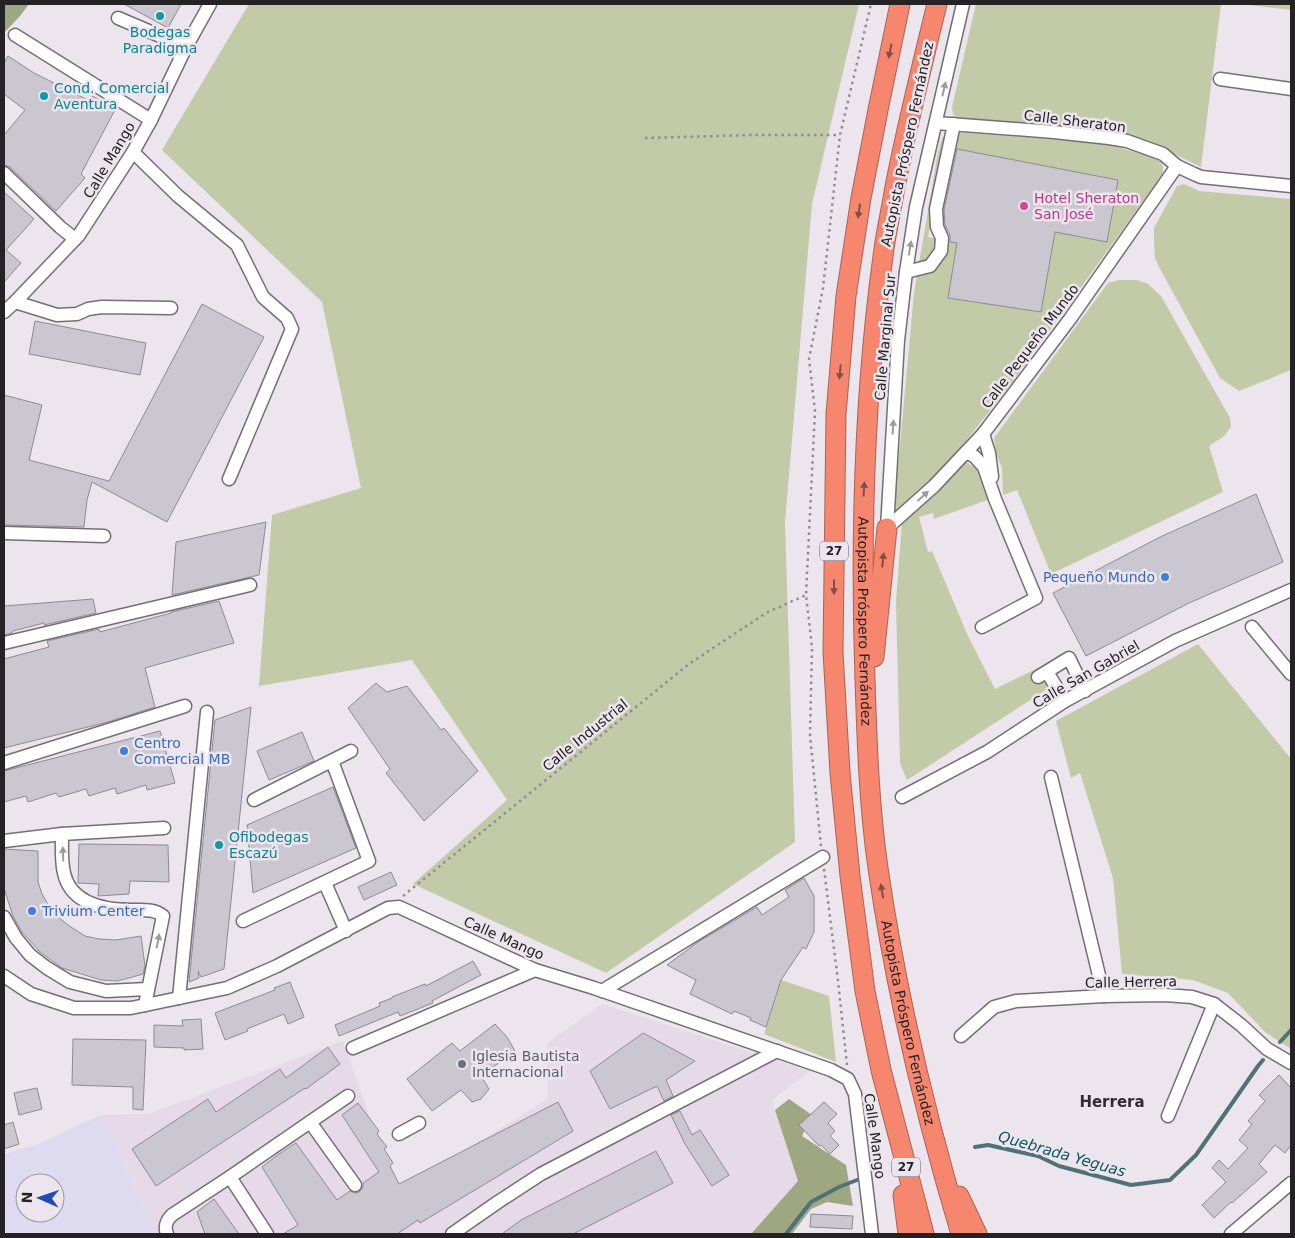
<svg xmlns="http://www.w3.org/2000/svg" width="1295" height="1238" font-family="'DejaVu Sans',sans-serif">
<style>
.built{fill:#e7dae8}
.industrial{fill:#dedbf1;fill-rule:evenodd}
.green{fill:#c2caa7;fill-rule:evenodd}
.forest{fill:#9fa782}
.lines{fill:none;stroke-linecap:round;stroke-linejoin:round}
.stream{stroke:#507277;stroke-width:4}
.building{fill:#cbc7d0;stroke:#8e8a93}
.minor-casing{stroke:#746e75;stroke-width:15}
.highway-casing{stroke:#ac6354;stroke-width:21}
.path{stroke:#918c92;stroke-width:2.5;stroke-dasharray:2.5 4;stroke-linecap:butt}
.minor{stroke:#fff;stroke-width:12}
.highway{stroke:#f6866e;stroke-width:19}
.oneway{fill:#824f46}
.oneway2{fill:#9c9c9d}
.culture-dot{fill:#0f9aa8;stroke:#ece5ed;stroke-width:2}
.hotel-dot{fill:#d1479c;stroke:#ece5ed;stroke-width:2}
.shop-dot{fill:#3f7fe0;stroke:#ece5ed;stroke-width:2}
.worship-dot{fill:#6b7280;stroke:#ece5ed;stroke-width:2}
.labels{text-anchor:middle;dominant-baseline:central;stroke-width:5;stroke-linejoin:round;paint-order:stroke}
.shield{fill:#ece5ed;stroke:#605c61;stroke-width:1}
.shield-label{font-size:12px;font-weight:bold;fill:#242225}
.culture-label{font-size:14px;fill:#0d838f;stroke:#ece5ed;text-anchor:start}
.street-label{font-size:14px;fill:#242225;stroke:#ece5ed}
.hotel-label{font-size:14px;fill:#b23c85;stroke:#ece5ed;text-anchor:start}
.shop-label{font-size:14px;fill:#366cbe;stroke:#ece5ed;text-anchor:start}
.worship-label{font-size:14px;fill:#5b616d;stroke:#ece5ed;text-anchor:start}
.neighbourhood-label{font-size:15px;font-weight:bold;fill:#322c32;stroke:#ece5ed}
.water-label{font-size:15px;font-style:italic;fill:#0f565e;stroke:#ece5ed}
</style>
<rect width="100%" height="100%" fill="#ece5ed"/>
<path class="built" d="M602,1004L810,1071L772,1100L798,1181L751,1234H156L101,1115L149,1114L343,1041L383,1155L400,1190L548,1099L547,1043Z"/>
<path class="industrial" d="M101,1115L156,1234H4V1154L38,1144ZM25,1183H55V1213H25Z"/>
<g class="green">
<path d="M249,4H859L812,204L785,522L795,842L606,973L413,884L507,800L412,660L259,686L272,515L361,488L322,302L162,150Z"/>
<path d="M976,4H1221L1201,167L1160,147L1130,136L1094,130L958,118L953,114L952,107Z"/>
<path d="M1241,4H1291V10Z"/>
<path d="M948,132L1097,142L1151,156L1161,162L1163,167V174L1008,388L945,467L901,509L894,510L914,293L938,152L942,138ZM945,147L1118,180L1106,241L1055,232L1041,312L948,298L957,243L928,237Z"/>
<path d="M1184,184L1199,191L1291,199V370L1239,391L1220,378L1159,267L1155,258L1154,243V228L1177,186Z"/>
<path d="M1119,280H1137L1148,284L1161,296L1230,418L1231,427L1224,436L1209,446L1223,492L1051,574L1017,490L1003,495L1002,468L996,453L994,438L1108,283Z"/>
<path d="M963,461C985,471 985,478 993,498L934,519L933,513L919,517L928,552L932,551L968,636L995,689L1038,668L1055,684L907,780L900,763L896,602L902,521Z"/>
<path d="M1198,644L1291,759V1049L1265,1032L1228,993L1193,980L1122,974L1113,878L1080,773L1071,778L1056,721Z"/>
<path d="M781,980L829,996L836,1062L764,1034Z"/>
</g>
<g class="forest">
<path d="M4,4H29L20,16L4,33Z"/>
<path d="M789,1099L812,1115L802,1136L846,1165L853,1206L827,1202L811,1209L792,1234H751L798,1181L775,1110Z"/>
</g>
<g class="lines">
<g class="stream">
<path d="M1280,1042L1291,1030"/>
<path d="M975,1147L988,1145L1038,1156L1059,1166L1131,1185L1170,1180L1196,1155L1258,1066L1263,1060"/>
<path d="M786,1234L811,1202L839,1187L857,1180"/>
</g>
</g>
<g class="building">
<path d="M124,4H181L168,28Z"/>
<path d="M8,56L34,73L90,101L92,96L116,108L81,174L85,178L56,211L10,167L4,165V135L25,110L4,94V63Z"/>
<path d="M957,149L1118,180L1107,242L1055,232L1041,312L948,298L957,243L950,242V235L945,225L944,210Z"/>
<path d="M4,192L34,219L6,250L21,263L4,282Z"/>
<path d="M202,304L264,337L167,522L92,482L87,500L84,527L4,525V395L42,405L29,460L109,481Z"/>
<path d="M35,321L146,343L140,375L29,354Z"/>
<path d="M1256,494L1283,562L1189,603L1086,656L1053,593L1160,537Z"/>
<path d="M266,522L259,575L172,595L176,542Z"/>
<path d="M93,599L96,613L44,625V623L13,631L12,633L4,635V606Z"/>
<path d="M219,601L234,643L145,668L155,707L108,722L4,748V659L49,647L47,641L99,629L100,632L171,613V612Z"/>
<path d="M376,683L387,692L407,686L441,730L444,728L478,771L424,821L386,773L390,769L348,708Z"/>
<path d="M251,707L224,969L201,977L198,971L199,978L189,982L215,720Z"/>
<path d="M160,731L175,783L147,790L146,785L117,794L115,788L89,796L86,789L59,797L56,793L28,802L26,796L4,802V771Z"/>
<path d="M302,732L314,761L269,780L257,751Z"/>
<path d="M333,787L356,848L253,893L247,825Z"/>
<path d="M79,844L168,845L169,882L130,881L129,894L98,896L99,884L78,883Z"/>
<path d="M4,849L38,851V882L42,894L49,906L57,916L68,925L85,936L99,939L116,940L141,936L145,966L143,974L129,978L117,981L101,980L62,968L39,951L22,932L13,916L7,898L4,888Z"/>
<path d="M391,872L397,885L364,900L358,887Z"/>
<path d="M804,878L814,896V932L806,949L803,947L781,980L766,1027L750,1020L751,1018L734,1011L732,1014L690,994L696,980L667,965L698,942L757,907L762,915L789,897L785,890Z"/>
<path d="M473,961L481,975L432,1001L433,1003L400,1016L398,1012L339,1036L335,1025L380,1006L379,1003L392,998V997L425,984L426,986Z"/>
<path d="M290,982L304,1017L288,1024L284,1014L247,1029L248,1031L225,1040L215,1013L275,990L274,988Z"/>
<path d="M201,1019L203,1049L184,1050V1048L154,1047V1025L183,1026L182,1020Z"/>
<path d="M495,1024L507,1037L515,1051L481,1076L489,1089L481,1099L472,1102L461,1090L432,1111L407,1079L452,1043L460,1051Z"/>
<path d="M643,1033L695,1061L666,1080L673,1096L664,1101L657,1086L610,1109L590,1071Z"/>
<path d="M73,1039L146,1040L143,1110L133,1109V1087L72,1085Z"/>
<path d="M328,1047L340,1064L306,1089L305,1088L156,1186L132,1149L208,1099L216,1112L280,1069L286,1078Z"/>
<path d="M1279,1075L1291,1088V1145L1285,1153L1275,1145L1259,1164L1267,1172L1232,1203L1231,1202L1214,1218L1202,1205L1226,1182L1212,1168L1219,1160L1228,1169L1248,1148L1239,1140L1252,1124L1248,1121L1265,1101L1259,1095Z"/>
<path d="M37,1088L42,1109L19,1115L14,1093Z"/>
<path d="M558,1102L573,1131L420,1223L418,1220L397,1234H283L298,1225L262,1167L279,1154L296,1143L337,1200L350,1191L355,1193L359,1192L363,1188V1183L379,1172L342,1115L358,1103L379,1131L377,1134L387,1147L384,1149L393,1163L390,1166L399,1184Z"/>
<path d="M824,1102L837,1114L828,1123L835,1131L830,1136L839,1145L830,1154L821,1145L819,1146L799,1125Z"/>
<path d="M680,1111L692,1135L700,1130L729,1175L712,1186L685,1144L671,1115Z"/>
<path d="M13,1122L19,1144L4,1149V1125Z"/>
<path d="M656,1151L673,1183L573,1234H502L521,1220Z"/>
<path d="M214,1199L239,1234H205L197,1212Z"/>
<path d="M811,1214L853,1216L852,1229L810,1227Z"/>
</g>
<g class="lines">
<g class="minor-casing">
<g id="minor">
<path d="M118,18L186,47"/>
<path d="M15,35L151,120"/>
<path d="M1220,79L1291,89"/>
<path d="M936,123L1054,132L1109,138L1127,141L1163,154L1177,166L1194,174L1201,177L1291,186"/>
<path d="M133,152L178,196L237,245L263,297L287,318L292,329L229,479"/>
<path d="M4,173L60,227L75,239"/>
<path d="M906,272L930,266L941,251L942,238L937,227L936,209L954,124"/>
<path d="M15,302L57,315L77,314L88,309L102,307L171,308"/>
<path d="M4,312L15,302L79,235L133,152L151,120L186,47L210,4"/>
<path d="M983,434L989,453L992,477"/>
<path d="M966,453L974,456L984,467L995,499L1036,598L982,627"/>
<path d="M887,528L898,340L906,272L916,207L963,4"/>
<path d="M887,528L934,486L983,434L1070,319L1177,166"/>
<path d="M4,533L104,536"/>
<path d="M1252,627L1291,674"/>
<path d="M4,643L250,585"/>
<path d="M1047,672L1065,701"/>
<path d="M1038,677L1069,658L1085,691"/>
<path d="M4,763L185,706"/>
<path d="M1051,777L1104,996"/>
<path d="M902,797L987,752L1065,701L1175,641L1291,590"/>
<path d="M254,800L351,751"/>
<path d="M62,834C62,846 61,861 64,873C71,905 106,910 133,910C144,910 155,909 163,916L145,1005"/>
<path d="M4,841L62,834L164,828"/>
<path d="M325,883L346,931"/>
<path d="M4,917L16,938L30,955L47,968L70,982L106,991L148,989"/>
<path d="M243,921L369,861L332,761"/>
<path d="M4,976L31,994L74,1008H131L227,988L277,966L388,908L399,907L535,970L594,988L831,1070L848,1079L855,1094L872,1234"/>
<path d="M602,991L823,857"/>
<path d="M179,998L207,712"/>
<path d="M961,1036L994,1007L1016,1001L1104,996L1165,995L1192,997L1214,1004L1241,1025L1267,1049L1291,1063"/>
<path d="M353,1048L535,970"/>
<path d="M1168,1116L1214,1004"/>
<path d="M310,1122L355,1185"/>
<path d="M399,1134L419,1123"/>
<path d="M230,1177L348,1096"/>
<path d="M167,1234C164,1226 166,1221 172,1215L230,1177L267,1234"/>
<path d="M452,1234L498,1202L541,1174L777,1051"/>
<path d="M1231,1234L1291,1183"/>
</g>
</g>
<g class="highway-casing">
<g id="highway">
<path d="M900,4L879,105L861,198L846,296L836,414L833,652L840,773L850,876L865,991L881,1070L924,1234"/>
<path id="s1" d="M937,4C922,65 907,125 895,187C892,205 888,224 885,242C864,387 860,534 865,680C867,742 869,806 878,868C896,992 925,1114 961,1234"/>
<path d="M874,657L887,528"/>
<path d="M903,1195L908,1234"/>
<path d="M959,1196L977,1234"/>
</g>
</g>
<g class="path">
<path d="M645,138L753,135H840"/>
<path d="M821,846L810,735L812,647L806,595L815,411L809,359L823,288L840,135L871,4"/>
<path d="M824,869L838,981L847,1065"/>
<path d="M403,896L689,664L766,613L806,595"/>
</g>
<use href="#minor" class="minor"/>
<use href="#highway" class="highway"/>
</g>
<defs><path id="oneway-solid" d="M-6-.8H1V-3.2L6.5 0L1 3.2V.8H-6Z" transform="scale(1.25)"/></defs>
<g class="oneway">
<use href="#oneway-solid" transform="translate(890 51) rotate(102)"/>
<use href="#oneway-solid" transform="translate(859 211) rotate(98)"/>
<use href="#oneway-solid" transform="translate(840 372) rotate(95)"/>
<use href="#oneway-solid" transform="translate(864 489) rotate(-87)"/>
<use href="#oneway-solid" transform="translate(883 560) rotate(-84)"/>
<use href="#oneway-solid" transform="translate(834 587) rotate(90)"/>
<use href="#oneway-solid" transform="translate(882 891) rotate(-99)"/>
</g>
<g class="oneway2">
<use href="#oneway-solid" transform="translate(944 89) rotate(-77)"/>
<use href="#oneway-solid" transform="translate(910 248) rotate(-81)"/>
<use href="#oneway-solid" transform="translate(893 427) rotate(-86)"/>
<use href="#oneway-solid" transform="translate(923 496) rotate(-42)"/>
<use href="#oneway-solid" transform="translate(63 854) rotate(-92)"/>
<use href="#oneway-solid" transform="translate(158 941) rotate(-79)"/>
</g>
<g class="culture-dot">
<circle cx="160" cy="16" r="5"/>
<circle cx="44" cy="96" r="5"/>
<circle cx="219" cy="845" r="5"/>
</g>
<circle class="hotel-dot" cx="1024" cy="206" r="5"/>
<g class="shop-dot">
<circle cx="1165" cy="577" r="5"/>
<circle cx="124" cy="751" r="5"/>
<circle cx="32" cy="911" r="5"/>
</g>
<circle class="worship-dot" cx="462" cy="1064" r="5"/>
<g class="labels">
<g class="shield">
<rect x="820" y="541.5" width="28" height="19" rx="4"/>
<rect x="892" y="1157.5" width="28" height="19" rx="4"/>
</g>
<g class="shield-label">
<text x="834" y="551">27</text>
<text x="906" y="1167">27</text>
</g>
<g class="culture-label">
<text x="160" y="32" text-anchor="middle">Bodegas<tspan x="160" dy="16">Paradigma</tspan></text>
<text x="54" y="88">Cond. Comercial<tspan x="54" dy="16">Aventura</tspan></text>
<text x="229" y="837">Ofibodegas<tspan x="229" dy="16">Escazú</tspan></text>
</g>
<g class="street-label">
<text transform="translate(1075 121) rotate(7)">Calle Sheraton</text>
<text transform="translate(907 144) rotate(-78)">Autopista Próspero Fernández</text>
<text transform="translate(109 160) rotate(-59)">Calle Mango</text>
<text transform="translate(885 337) rotate(-85)">Calle Marginal Sur</text>
<text transform="translate(1030 346) rotate(-53)">Calle Pequeño Mundo</text>
<text stroke="none"><textPath href="#s1" startOffset="624">Autopista Próspero Fernández</textPath></text>
<text transform="translate(1086 674) rotate(-30)">Calle San Gabriel</text>
<text transform="translate(585 735) rotate(-39)">Calle Industrial</text>
<text transform="translate(504 938) rotate(24)">Calle Mango</text>
<text transform="translate(1131 982) rotate(-1)">Calle Herrera</text>
<text stroke="none"><textPath href="#s1" startOffset="1029">Autopista Próspero Fernández</textPath></text>
<text transform="translate(875 1136) rotate(82)">Calle Mango</text>
</g>
<g class="hotel-label">
<text x="1034" y="198">Hotel Sheraton<tspan x="1034" dy="16">San José</tspan></text>
</g>
<g class="shop-label">
<text x="1155" y="577" text-anchor="end">Pequeño Mundo</text>
<text x="134" y="743">Centro<tspan x="134" dy="16">Comercial MB</tspan></text>
<text x="42" y="911">Trivium Center</text>
</g>
<g class="worship-label">
<text x="472" y="1056">Iglesia Bautista<tspan x="472" dy="16">Internacional</tspan></text>
</g>
<g class="neighbourhood-label">
<text x="1112" y="1102">Herrera</text>
</g>
<g class="water-label">
<text transform="translate(1062 1154) rotate(16)">Quebrada Yeguas</text>
</g>
</g>
<rect width="1295" height="1238" fill="none" stroke="#242225" stroke-width="10"/>
<g transform="translate(40 1198) rotate(272)"><circle r="24" fill="#ece5ed" stroke="#9c979d"/>
<path d="M0-4L9 19L0 12L-9 19Z" fill="#224ab8"/>
<text y="-8" font-size="14" font-weight="bold" text-anchor="middle" fill="#242225">N</text>
</g>
</svg>
